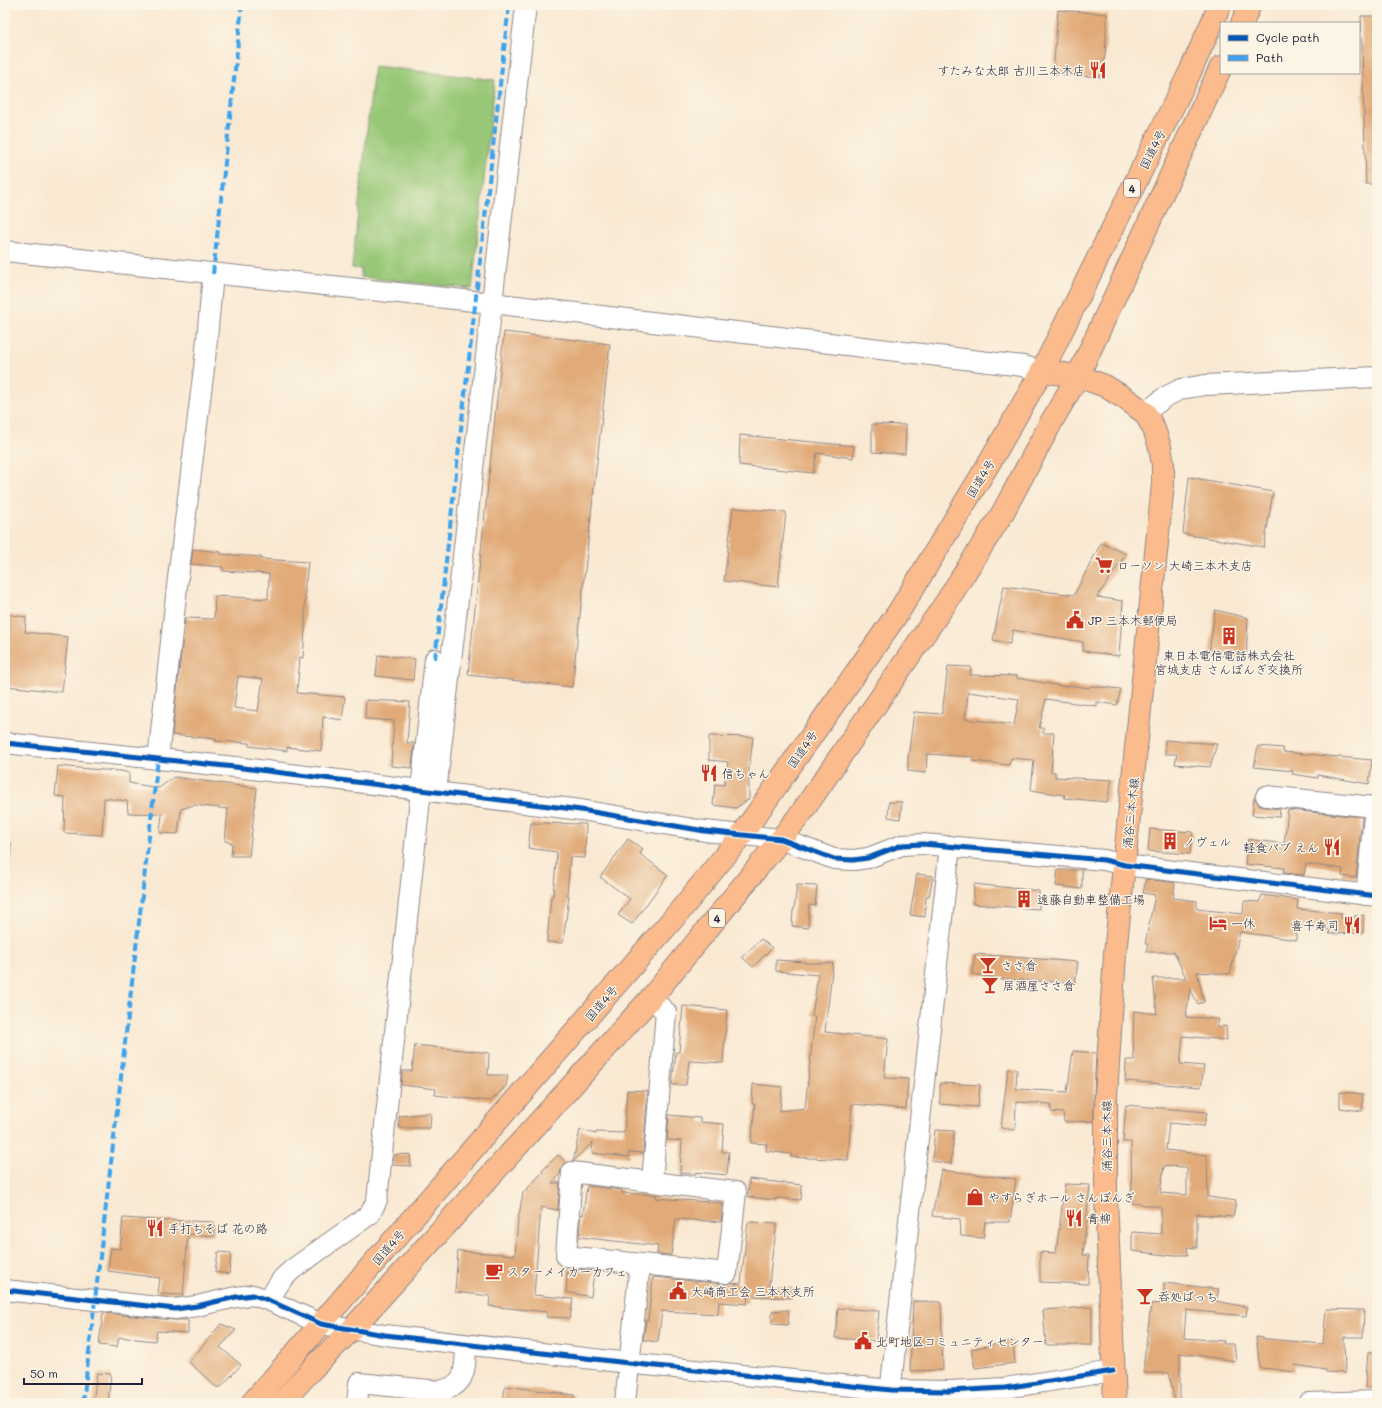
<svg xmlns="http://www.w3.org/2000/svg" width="1382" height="1408" font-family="Mali,'Klee One',sans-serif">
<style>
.green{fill:#98c877;stroke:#5d7559}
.building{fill:#e1aa78;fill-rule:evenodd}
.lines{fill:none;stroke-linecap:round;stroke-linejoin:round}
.minor-casing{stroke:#8e8687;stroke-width:22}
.major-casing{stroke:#8e8687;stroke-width:24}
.highway-casing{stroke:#8e8687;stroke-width:24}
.minor{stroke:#fff;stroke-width:20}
.major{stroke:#fbbb8d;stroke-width:22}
.highway{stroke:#fbbb8d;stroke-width:22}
.quiet{stroke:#3ea2ec;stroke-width:4;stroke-dasharray:8 4;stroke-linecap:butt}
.cycleway-casing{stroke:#fcf5e5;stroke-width:8}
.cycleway{stroke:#0057b8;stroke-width:5}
.labels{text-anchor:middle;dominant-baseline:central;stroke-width:3;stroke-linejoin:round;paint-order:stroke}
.shield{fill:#fcf5e5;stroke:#63616e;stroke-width:1}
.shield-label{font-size:11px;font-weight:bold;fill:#22223b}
.poi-label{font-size:12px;fill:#22223b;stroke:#fcf5e5;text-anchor:start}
.street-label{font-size:12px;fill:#22223b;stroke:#fcf5e5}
</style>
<rect width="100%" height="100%" fill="#fcf5e5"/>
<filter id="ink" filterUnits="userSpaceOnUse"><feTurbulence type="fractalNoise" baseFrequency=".025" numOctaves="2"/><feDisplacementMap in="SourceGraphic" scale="8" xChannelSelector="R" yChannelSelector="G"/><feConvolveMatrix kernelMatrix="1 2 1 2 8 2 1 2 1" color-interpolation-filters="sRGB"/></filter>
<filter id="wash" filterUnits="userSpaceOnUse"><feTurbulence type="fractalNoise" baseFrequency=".012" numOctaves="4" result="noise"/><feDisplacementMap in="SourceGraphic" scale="16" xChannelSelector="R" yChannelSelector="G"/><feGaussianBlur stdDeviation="0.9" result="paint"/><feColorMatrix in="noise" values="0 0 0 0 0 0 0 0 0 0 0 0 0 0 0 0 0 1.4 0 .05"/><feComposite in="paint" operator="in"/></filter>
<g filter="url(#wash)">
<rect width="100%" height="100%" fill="#f9e9d3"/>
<g class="green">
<path d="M374,66L495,80L472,289L361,277V269L352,268Z"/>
<path d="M5,844L11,845L7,887L5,886Z"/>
</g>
<g id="blocks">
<g class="building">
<path d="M1058,10L1107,14L1105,55L1101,77L1053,74Z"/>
<path d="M1361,16H1377V184H1366Z"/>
<path d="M504,332L610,344L572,687L468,675Z"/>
<path d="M872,424L906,425L905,454L872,452Z"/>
<path d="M740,435L854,446L853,458L817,453L813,473L739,465Z"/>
<path d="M1189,477L1273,492L1264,547L1183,534Z"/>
<path d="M733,508L786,512L778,587L724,581Z"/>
<path d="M1101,543L1126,554L1097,597L1123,601L1119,656L1083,651V642L1013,630L1010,644L993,640L1004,586L1074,595Z"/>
<path d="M193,549L221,552V554L261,557V559L308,562L306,581H305V630L303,658L300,657L297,693L345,697L342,720L323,717L321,751L287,747V751L249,746V743L215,741L216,739L172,735L185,618L214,619L215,596L268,599L269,574L223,571V567L191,564ZM238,676L263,679L258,711L234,708Z"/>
<path d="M1215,610L1248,618L1246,659L1209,654Z"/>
<path d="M5,614L26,617L25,632L68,637L62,692L5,686Z"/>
<path d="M378,655L415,659L413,680L376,676Z"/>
<path d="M948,666L971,667L970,675L1017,676V678L1067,687L1068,685L1089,688L1090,686L1121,689L1117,705L1097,702V706L1046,699L1039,728H1044L1043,733H1054L1051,772H1055V777L1112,780L1107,802L1064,798L1065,795L1031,790L1034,760L1011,758L1009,765L972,761L973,757L927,754L926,773L908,771V759L914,712L942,714ZM968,692L1019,699L1014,725L965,719Z"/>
<path d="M366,700L410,702L407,743H414L412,768L391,766L394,721L365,719Z"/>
<path d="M709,736L753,737L750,764H749V799L736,808L713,805L715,784L724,785L728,762L709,760Z"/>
<path d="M1165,740L1217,744L1210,767L1175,764L1177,754H1165Z"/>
<path d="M1258,746L1283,748V752L1372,760L1369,784L1318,775V778L1292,774L1293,771L1254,767Z"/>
<path d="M58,766L89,769L121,771L129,773V783L159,788L174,777L257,788L249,856H231L232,843L225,841L228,809L194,805L181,809L178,834L160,833L162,814L128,813L127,801L104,798L102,835L64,833L65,797L55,796Z"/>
<path d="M1254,798H1255L1260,806L1265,807L1280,809L1279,817L1252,815Z"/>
<path d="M889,802H902L900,819L888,817Z"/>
<path d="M1288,810L1362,817L1356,878L1342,876L1343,869L1306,864L1304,875L1283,873L1284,868L1245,864L1248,839L1284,844Z"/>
<path d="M531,823L586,824L585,858L570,857L567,896H569L563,943L547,942L551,896H553L557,852L528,848Z"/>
<path d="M1150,829L1193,832L1190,854L1148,851Z"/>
<path d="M628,839L643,849L640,854L668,875L632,924L618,915L630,899L600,877Z"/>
<path d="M1058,870H1082V889L1056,886Z"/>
<path d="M917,874L933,876L929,896H926L925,917L910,915Z"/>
<path d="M1146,879L1175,883L1173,898L1197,901V909L1243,914L1244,901L1259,902L1262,895L1298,900L1297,909L1342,913L1341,918L1364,915L1363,933L1329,934L1330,930L1296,925V940L1240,932L1230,974L1197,972L1204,1002L1198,1004L1190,988L1186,1017L1219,1019L1217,1027L1226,1026L1227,1040L1183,1036L1180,1064L1204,1066L1201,1087L1125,1081L1126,1060H1134L1133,1040L1134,1011L1157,1014L1153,978H1186L1174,952H1146L1148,944H1145L1155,895L1143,893Z"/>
<path d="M974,884L1039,891V909L973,904Z"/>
<path d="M797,885L817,886L815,906L809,905L808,928L792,926L793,910H794Z"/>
<path d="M761,939L772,948L753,967L742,957Z"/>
<path d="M975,954L1078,962L1075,983L1002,979L972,974Z"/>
<path d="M776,960L805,962V963H833L825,1032L888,1039L884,1078L908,1079L906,1109L852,1104L848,1160L791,1157V1154L766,1151L767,1144L751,1143L755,1104H752L753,1084L782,1087L780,1111L805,1108L815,1016H812L818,975L776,971Z"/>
<path d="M683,1006L727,1010L723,1063L689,1061L686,1085H672L676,1052H679Z"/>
<path d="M415,1045L489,1053L488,1075H508L506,1086L491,1101L435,1095L436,1089L401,1085L402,1071H412Z"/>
<path d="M1073,1051L1096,1053L1094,1094V1121L1064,1122L1063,1113L1051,1112V1104L1016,1102L1015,1130L1001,1128L1008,1069L1017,1070L1016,1089L1067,1092Z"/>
<path d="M940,1083L980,1085L978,1107L940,1104Z"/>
<path d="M627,1090L648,1091L643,1153L629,1152V1157L592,1153L593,1142L573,1161L580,1130L596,1134V1132L624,1133Z"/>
<path d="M1340,1092L1363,1094L1362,1111L1340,1108Z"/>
<path d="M1126,1105L1207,1112L1204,1126L1169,1123L1166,1150L1207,1155L1208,1197L1236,1201L1233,1217L1197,1214V1248L1187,1247L1188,1255H1174V1256L1132,1251V1232L1161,1234V1207L1132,1203L1131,1142H1123ZM1164,1166L1187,1167V1195L1160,1193Z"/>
<path d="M431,1113L430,1128H399V1116Z"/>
<path d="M669,1115L700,1118V1122L724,1124L722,1152H729L727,1175L696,1172V1174L680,1173L682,1141L667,1140Z"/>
<path d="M935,1130L954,1131L951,1164L932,1161Z"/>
<path d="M410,1154L411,1166L392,1165L393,1155Z"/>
<path d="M558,1155L566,1163L562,1166L560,1174L552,1183H560L558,1210L541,1207L534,1295L573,1299L570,1318L546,1317L547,1312L489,1306L490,1296L455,1292L458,1251L515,1255L518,1220L523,1193L543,1172L542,1171Z"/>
<path d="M941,1170L1016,1179L1010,1222H985L983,1238L961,1236L960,1219L932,1216Z"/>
<path d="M749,1179L802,1185L801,1200L776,1198V1200L748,1197Z"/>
<path d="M1065,1184L1090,1185L1083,1255H1089L1088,1284L1040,1282V1252L1056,1253Z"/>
<path d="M587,1186L622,1190V1193L657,1195L656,1198L723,1203L721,1222L676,1219L671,1255L657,1254L658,1246L579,1237L581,1214L583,1215Z"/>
<path d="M123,1218L167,1221V1220L214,1222V1236L188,1234L183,1295L158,1294L160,1278L108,1271L111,1248L120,1249Z"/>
<path d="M748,1222L777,1223L774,1246H773L769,1286L793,1288L792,1298L748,1296L747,1304L719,1302L718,1314L662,1311L658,1342L643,1340L646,1320H648L653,1277L726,1284L732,1283L741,1284Z"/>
<path d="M218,1252L231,1253L229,1274L215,1272Z"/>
<path d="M568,1268L594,1271L591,1297L566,1292Z"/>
<path d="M1164,1283L1219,1289L1216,1301L1247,1307L1246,1316L1186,1310L1184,1338L1224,1341L1223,1344H1234L1236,1361L1180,1353V1401L1175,1402L1169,1373H1144V1361L1151,1304L1164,1303Z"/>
<path d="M913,1301L941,1302L943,1370L910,1371Z"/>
<path d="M1092,1307V1345H1046L1043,1310Z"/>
<path d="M838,1308L879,1311L876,1341L835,1338Z"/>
<path d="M1326,1309L1364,1310L1363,1337H1344L1345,1373L1326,1372V1370L1295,1365L1294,1372L1273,1369L1260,1368L1256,1337L1268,1339L1323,1344Z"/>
<path d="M789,1310L788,1325L772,1324V1311Z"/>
<path d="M103,1313L174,1320H188V1333L157,1331L155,1341L119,1337L117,1347L99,1345Z"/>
<path d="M221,1324L236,1330L220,1347L241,1365L221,1387H216L189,1362Z"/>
<path d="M1013,1341L1015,1363L975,1368L971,1349Z"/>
<path d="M1368,1353H1377V1388H1365Z"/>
<path d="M97,1373L111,1374L108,1403H93Z"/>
<path d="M505,1386L574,1395L573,1403H503Z"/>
</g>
</g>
</g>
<g filter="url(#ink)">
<use href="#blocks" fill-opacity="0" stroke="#8e8687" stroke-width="1"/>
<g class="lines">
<g class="minor-casing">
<g id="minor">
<path d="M526,5L492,303L1023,366L1042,371"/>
<path d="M5,251L492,303L436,792"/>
<path d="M1145,413L1165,397L1181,389L1205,385L1377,377"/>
<path d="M5,743L235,767L581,810L705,831L781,839L834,859L853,860L868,858L902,845L923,844L1104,860L1125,865L1377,896"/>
<path d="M158,759L178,578L205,360L213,274"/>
<path d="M1266,796L1375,807L1366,895"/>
<path d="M651,998L666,1012L652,1182L572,1172L566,1256L727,1273L736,1192L652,1182"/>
<path d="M5,1290L175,1309L197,1306L236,1297L253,1295L268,1300L321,1324L385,1335L646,1365L891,1390L949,1391L1005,1388L1113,1371"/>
<path d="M268,1300L283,1278L293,1269L370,1214L377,1200L435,659"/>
<path d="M357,1403L359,1383L439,1391C467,1386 465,1369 466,1345"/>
<path d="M625,1403L640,1264"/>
<path d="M889,1403L950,846"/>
<path d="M1308,1403L1377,1401"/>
</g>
</g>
<g class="major-casing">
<path id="major" d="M1042,371L1078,376L1105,386L1126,399L1145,413L1154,429L1160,447L1163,465V484L1115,954L1106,1095V1198L1115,1403"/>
</g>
<g class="highway-casing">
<g id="highway">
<path d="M1242,23L1250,5"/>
<path d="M252,1403L679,912L741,836L898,613L991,460L1042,371L1190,72L1220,5"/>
<path d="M281,1403L312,1369L351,1330L651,998L781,839L802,812L947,601L1002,514L1053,419L1078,376L1221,67"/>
</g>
</g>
<use href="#minor" class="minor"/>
<use href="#major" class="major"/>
<use href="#highway" class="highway"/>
<g class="quiet">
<path d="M213,274L242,5"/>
<path d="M435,659L509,5"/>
<path d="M1375,807L1377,787"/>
<path d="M83,1403L158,759"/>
</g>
<g class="cycleway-casing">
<g id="cycleway">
<path d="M5,743L235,767L581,810L705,831L781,839L834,859L853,860L868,858L902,845L923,844L1104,860L1125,865L1377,896"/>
<path d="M5,1290L175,1309L197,1306L236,1297L253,1295L268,1300L321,1324L385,1335L646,1365L891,1390L949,1391L1005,1388L1113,1371"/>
</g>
</g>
<use href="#cycleway" class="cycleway"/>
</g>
</g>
<defs>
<g id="restaurant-bare" transform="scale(1.38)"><path d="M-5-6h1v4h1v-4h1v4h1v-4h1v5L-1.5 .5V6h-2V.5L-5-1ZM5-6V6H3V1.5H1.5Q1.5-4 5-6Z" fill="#c8321e" stroke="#fcf5e5" stroke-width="2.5" paint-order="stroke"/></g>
<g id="supermarket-bare" transform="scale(1.38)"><path d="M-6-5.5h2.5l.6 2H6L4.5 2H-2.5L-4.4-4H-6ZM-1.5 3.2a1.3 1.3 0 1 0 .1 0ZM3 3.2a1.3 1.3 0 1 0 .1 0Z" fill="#c8321e" stroke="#fcf5e5" stroke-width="2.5" paint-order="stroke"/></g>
<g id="civic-bare" transform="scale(1.38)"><path d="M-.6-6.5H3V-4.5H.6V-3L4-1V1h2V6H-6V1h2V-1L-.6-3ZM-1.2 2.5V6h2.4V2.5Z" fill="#c8321e" stroke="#fcf5e5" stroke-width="2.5" paint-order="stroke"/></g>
<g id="building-bare" transform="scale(1.38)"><path d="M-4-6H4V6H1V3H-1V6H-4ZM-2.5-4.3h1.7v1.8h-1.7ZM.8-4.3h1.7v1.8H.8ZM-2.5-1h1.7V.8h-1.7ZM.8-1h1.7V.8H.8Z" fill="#c8321e" stroke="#fcf5e5" stroke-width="2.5" paint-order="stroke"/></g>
<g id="hotel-bare" transform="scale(1.38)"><path d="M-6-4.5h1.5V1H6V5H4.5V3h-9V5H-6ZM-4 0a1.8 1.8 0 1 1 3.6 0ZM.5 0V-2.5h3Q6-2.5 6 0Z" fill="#c8321e" stroke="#fcf5e5" stroke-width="2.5" paint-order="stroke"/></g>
<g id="bar-bare" transform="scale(1.38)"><path d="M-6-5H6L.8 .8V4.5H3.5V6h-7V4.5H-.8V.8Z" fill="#c8321e" stroke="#fcf5e5" stroke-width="2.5" paint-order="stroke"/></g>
<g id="shop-bare" transform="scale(1.38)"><path d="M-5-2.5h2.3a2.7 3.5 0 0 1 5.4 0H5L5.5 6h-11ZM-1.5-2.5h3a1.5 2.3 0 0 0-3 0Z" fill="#c8321e" stroke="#fcf5e5" stroke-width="2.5" paint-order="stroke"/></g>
<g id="cafe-bare" transform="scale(1.38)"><path d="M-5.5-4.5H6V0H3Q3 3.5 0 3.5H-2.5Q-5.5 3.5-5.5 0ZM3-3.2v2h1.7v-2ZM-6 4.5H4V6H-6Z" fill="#c8321e" stroke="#fcf5e5" stroke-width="2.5" paint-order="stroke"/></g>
</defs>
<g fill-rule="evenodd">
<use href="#restaurant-bare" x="1098" y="70"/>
<use href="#supermarket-bare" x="1104" y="565"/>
<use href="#civic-bare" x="1075" y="620"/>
<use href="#building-bare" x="1229" y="636"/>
<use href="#restaurant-bare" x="709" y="773"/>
<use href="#building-bare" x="1170" y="841"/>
<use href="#restaurant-bare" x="1332" y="847"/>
<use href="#building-bare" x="1024" y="899"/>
<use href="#hotel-bare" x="1218" y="923"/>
<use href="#restaurant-bare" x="1352" y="925"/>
<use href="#bar-bare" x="988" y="965"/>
<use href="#bar-bare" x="990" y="985"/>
<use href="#shop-bare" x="975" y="1197"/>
<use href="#restaurant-bare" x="1074" y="1218"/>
<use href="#restaurant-bare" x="155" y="1228"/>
<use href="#cafe-bare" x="494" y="1271"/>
<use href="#civic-bare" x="678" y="1291"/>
<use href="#bar-bare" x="1145" y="1296"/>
<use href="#civic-bare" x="863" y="1341"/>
</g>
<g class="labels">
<g class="shield">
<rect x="1124" y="179" width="16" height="18" rx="3"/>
<rect x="709" y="909" width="16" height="18" rx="3"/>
</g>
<g class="shield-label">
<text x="1132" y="188">4</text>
<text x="717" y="918">4</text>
</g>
<g class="poi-label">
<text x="1085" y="70" text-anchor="end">すたみな太郎 古川三本木店</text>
<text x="1117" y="565">ローソン 大崎三本木支店</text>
<text x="1088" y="620">JP 三本木郵便局</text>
<text x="1229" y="655" text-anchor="middle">東日本電信電話株式会社<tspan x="1229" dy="14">宮城支店 さんぼんぎ交換所</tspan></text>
<text x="722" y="773">信ちゃん</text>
<text x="1183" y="841">ノヴェル</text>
<text x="1319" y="847" text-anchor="end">軽食パブ えん</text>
<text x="1037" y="899">遠藤自動車整備工場</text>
<text x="1231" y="923">一休</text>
<text x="1339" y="925" text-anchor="end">喜千寿司</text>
<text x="1001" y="965">ささ倉</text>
<text x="1003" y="985">居酒屋ささ倉</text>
<text x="988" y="1197">やすらぎホール さんぼんぎ</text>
<text x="1087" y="1218">青柳</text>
<text x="168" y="1228">手打ちそば 花の路</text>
<text x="507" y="1271">スターメイカーカフェ</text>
<text x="691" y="1291">大崎商工会 三本木支所</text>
<text x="1158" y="1296">呑処ばっち</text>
<text x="876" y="1341">北町地区コミュニティセンター</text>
</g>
<g class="street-label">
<text transform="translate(1152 149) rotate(-64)">国道4号</text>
<text transform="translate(980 478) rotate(-59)">国道4号</text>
<text transform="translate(802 749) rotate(-55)">国道4号</text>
<text transform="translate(1130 813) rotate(-84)">涌谷三本木線</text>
<text transform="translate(601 1003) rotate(-49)">国道4号</text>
<text transform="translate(1106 1136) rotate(-90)">涌谷三本木線</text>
<text transform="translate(388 1247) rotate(-49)">国道4号</text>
</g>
</g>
<rect width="1382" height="1408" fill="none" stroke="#fcf5e5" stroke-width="20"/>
<rect x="1220" y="22" width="140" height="52" fill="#fcf5e5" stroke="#a5a1a1"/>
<rect x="1228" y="35" width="20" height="6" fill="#0057b8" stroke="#a5a1a1"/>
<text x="1256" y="42" font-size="12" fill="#22223b">Cycle path</text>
<rect x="1228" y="55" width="20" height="6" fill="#3ea2ec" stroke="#a5a1a1"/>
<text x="1256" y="62" font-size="12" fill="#22223b">Path</text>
<path d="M24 1378v6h118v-6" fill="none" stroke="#22223b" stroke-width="2"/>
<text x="30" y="1378" font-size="12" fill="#22223b" stroke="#fcf5e5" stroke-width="3" paint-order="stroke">50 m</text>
</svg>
